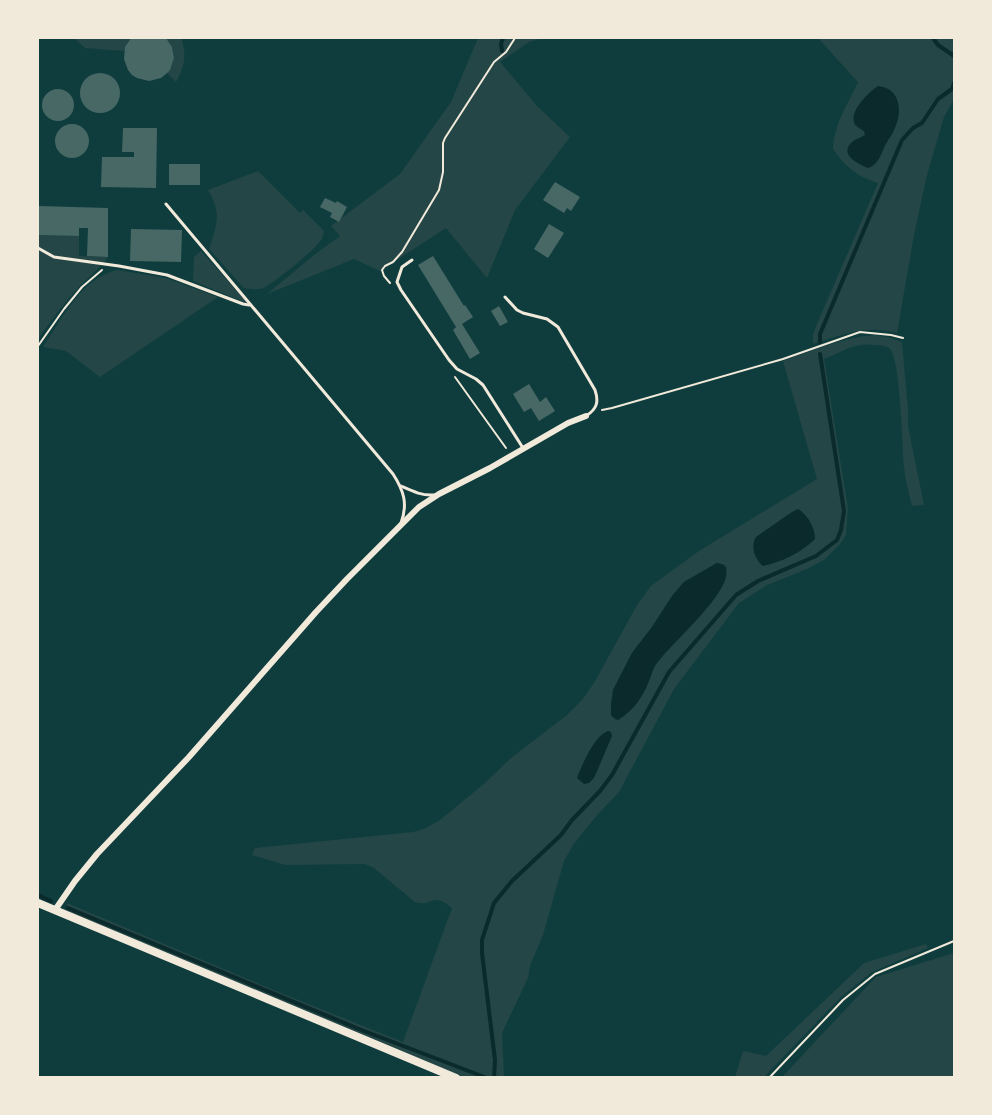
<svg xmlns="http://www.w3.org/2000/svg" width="992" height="1115" font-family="Inter,sans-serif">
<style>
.green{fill:#244646;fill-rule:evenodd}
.water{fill:#0a2a2b}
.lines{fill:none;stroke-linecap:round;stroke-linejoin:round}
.stream{stroke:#0a2a2b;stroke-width:4}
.building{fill:#486865}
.path{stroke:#f1e9da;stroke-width:2}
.service{stroke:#f1e9da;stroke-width:3}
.minor{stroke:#f1e9da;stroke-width:6}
.tertiary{stroke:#f1e9da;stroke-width:8}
</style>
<rect width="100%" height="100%" fill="#0f3d3e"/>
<g class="green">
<path d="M74,38H131L128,42L124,51L85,48Z"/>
<path d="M166,38H181C187,54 185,67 176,82L167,73C176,61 176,49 166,38Z"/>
<path d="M478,38H542L529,42L500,62L537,106L570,137L515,210L487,278L446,228L380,271L354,259L267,294L314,255L340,236L331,226L400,174L451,102Z"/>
<path d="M818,38H954V99L944,117L927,175L914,235L897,333C868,324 840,335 813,344V335L817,324L878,183C856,176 846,167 833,149C834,124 848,104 858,82ZM857,127L894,130L884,147L853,141L865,135L864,131Z"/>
<path d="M258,171L300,213L303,210L324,231C323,234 323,238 321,240C315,250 273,284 263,288C257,290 250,289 244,288L209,249C217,224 222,214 208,190Z"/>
<path d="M38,235L79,236V256L108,257C99,269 89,277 79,287C64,303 51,321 38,339Z"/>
<path d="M201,251L246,301L244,302L193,281L194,257Z"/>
<path d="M117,270L166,278L218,297L100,377L66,351L43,347C62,319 81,278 117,270Z"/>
<path d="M875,335L891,338L902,342L908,410V426L924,505L912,506C909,493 905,480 904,466C902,448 901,357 889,348C886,346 881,345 876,345C854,342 844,351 824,359L848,509L846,535L840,544L824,560L807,569L767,585L739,603L674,689L619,792L598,814L573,845L564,861L543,935L530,966L528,978L502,1033L504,1077H464L70,912L67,907V903L276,991L403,1042L452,908C432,891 434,907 415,902L374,868L365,864L285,865L252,855L255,848L413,832L424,829L440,820L486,782L511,758L567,715L582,700L594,683L637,605L651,586L699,551L817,479L783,361C813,351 843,337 875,335ZM717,563L724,565L727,568L654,667L648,683L615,719L611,715V705L613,690L632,653L652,627L672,596L684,582Z"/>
<path d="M926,944L928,948L872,972L841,997L764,1077H735L743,1051L766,1056L864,963Z"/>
<path d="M954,953V1077H782L876,977Z"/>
</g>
<g class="water">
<path d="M878,86C901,88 903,113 894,130C892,135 889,138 887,142C881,152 880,164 868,168C860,165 839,155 851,143C855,139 861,138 865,135L864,131C864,131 857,126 856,126C846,113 869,92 878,86Z"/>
<path d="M798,509C808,515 815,528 815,539C801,553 781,562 763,566C755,560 750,546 756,537L792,512Z"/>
<path d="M717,563L724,565C741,587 665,647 654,668C652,671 651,676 649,681C643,697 633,711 618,720L615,719L611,715V705L613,690L632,653L652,627L672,596L684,582Z"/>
<path d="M608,731L611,732L612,736L594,778L589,783L584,784L577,778C582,765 594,736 608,731Z"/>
</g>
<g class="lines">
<g class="stream">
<path d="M933,38L938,45L954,56"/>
<path d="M502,51L501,44L503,38"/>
<path d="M820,342V334L902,140L913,128L922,123L938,99L952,89L954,83"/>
<path d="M38,895L51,901"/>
<path d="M68,908L359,1029L487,1078"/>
<path d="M494,1078L495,1060L482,953V940L494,903L512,881L561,835L572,820L600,791L612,775L669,672L736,595L758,581L816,556L837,540L841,530L844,511L820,354"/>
</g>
</g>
<g class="building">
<path d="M131,38H166L172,47L174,58L170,70L166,74L161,78L149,81L137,78L132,75L128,70L124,59L125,47Z"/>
<circle cx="100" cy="93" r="20"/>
<circle cx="58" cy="105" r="16"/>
<circle cx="72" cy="141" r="17"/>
<path d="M123,128H157L156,188L101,187L102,157H134V152H122Z"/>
<rect x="169" y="164" width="31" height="21"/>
<path d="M555,182L580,197L571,211L567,208L564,213L543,200Z"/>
<path d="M325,198L336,203L337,201L347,207L339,222L330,217L332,213L320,207Z"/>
<path d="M38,206L108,208V257L87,256L88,228H79V236L38,235Z"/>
<path d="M549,224L564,233L548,258L534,249Z"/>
<path d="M131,229L182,230L181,262L130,261Z"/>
<path d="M433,256L464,306L465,305L473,317L462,324L480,353L470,359L453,330L456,327L418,265Z"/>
<path d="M499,306L508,322L500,326L491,311Z"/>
<path d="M529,384L540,402L546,397L555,411L539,421L531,408L524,412L513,394Z"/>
</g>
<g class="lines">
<g class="path">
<path d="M390,283L384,276L382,270L385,266L393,262L402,252L439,190L443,172V143L445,138L494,62L506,52L515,38"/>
<path d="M38,346L64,309L82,287L102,270"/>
<path d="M455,377L506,448"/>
<path d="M602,410L612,408L783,359L860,332L891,335L903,338"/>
<path d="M769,1078L843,1000L875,974L954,941"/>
</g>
<g class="service">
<path d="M166,204L393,474C404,491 408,504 401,523"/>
<path d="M38,248L54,257L119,266L167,275L243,304L249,305"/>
<path d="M412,260L402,267L397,282L401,290L449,360L457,369L476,379L483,385L523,448"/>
<path d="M505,297L517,310L523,313L547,319L558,327L595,390C599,402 597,409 586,416"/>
<path d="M401,486C412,491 422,496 434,495"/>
</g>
<path class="minor" d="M55,910L75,881L97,854L189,757L316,612L347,579L419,507L439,494L490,468L568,423L586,416"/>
<path class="tertiary" d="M38,903L456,1078"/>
</g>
<rect width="992" height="1115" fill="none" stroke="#f1e9da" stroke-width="78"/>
</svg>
